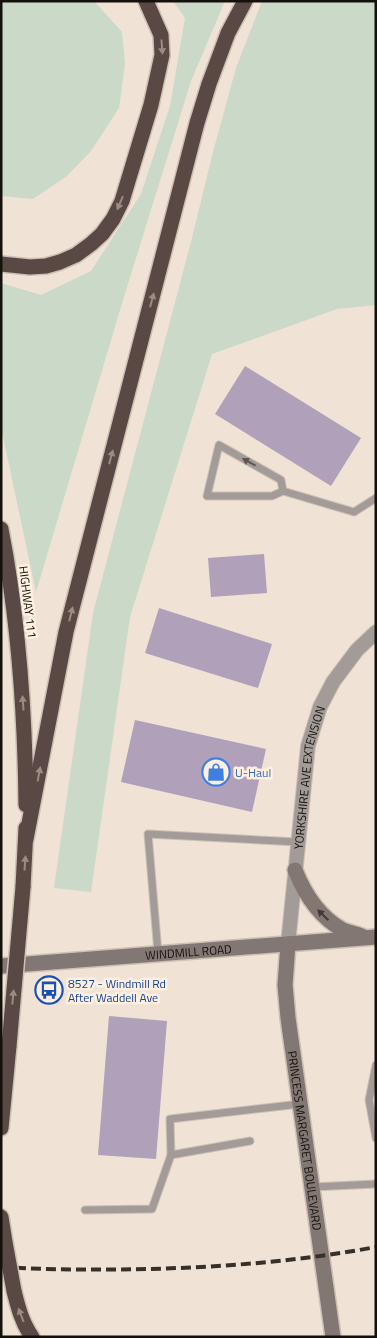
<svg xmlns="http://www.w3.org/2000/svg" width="377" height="1338" font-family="'Titillium Web',sans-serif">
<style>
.green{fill:#cbd9c9}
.building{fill:#b1a0b9}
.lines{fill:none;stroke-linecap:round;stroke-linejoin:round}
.lane-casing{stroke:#cdc0b4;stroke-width:9}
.street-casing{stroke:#cdc0b4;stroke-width:16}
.secondary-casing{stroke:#cdc0b4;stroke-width:18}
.highway-casing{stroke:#cdc0b4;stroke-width:18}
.lane{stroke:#a39b98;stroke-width:7}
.street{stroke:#a39b98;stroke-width:14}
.secondary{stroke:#837773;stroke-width:15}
.highway{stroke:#594843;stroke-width:15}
.rail{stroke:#36302a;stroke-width:4;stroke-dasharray:10 5;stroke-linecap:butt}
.highway-bridge-casing{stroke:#cdc0b4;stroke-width:18;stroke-linecap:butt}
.highway-bridge{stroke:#594843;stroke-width:15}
.oneway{fill:#9b8b82}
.oneway2{fill:#5c5652}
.oneway3{fill:#403935}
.labels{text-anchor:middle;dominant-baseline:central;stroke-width:5;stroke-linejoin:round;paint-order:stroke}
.street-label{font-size:12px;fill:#14100b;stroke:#fdf0e1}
.shop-label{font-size:12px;fill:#366cbe;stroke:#fdf0e1;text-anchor:start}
.transit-label{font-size:12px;fill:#164399;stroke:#fdf0e1;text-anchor:start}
</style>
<rect width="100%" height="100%" fill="#f0e2d4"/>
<g class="green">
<path d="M1,1H94L122,32L125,64L119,108L91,151L67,176L33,199L1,196Z"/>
<path d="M173,1H225L191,81L123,300L36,592L1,427V283L41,295L91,271L141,194L170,106L185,18Z"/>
<path d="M262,1H376V305L337,309L212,354L130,617L91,892L54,888L93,613L192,238L213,152L236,68Z"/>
</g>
<g class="building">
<path d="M245,366L361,438L331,486L215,414Z"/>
<path d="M264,554L267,593L211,597L208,558Z"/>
<path d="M159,608L272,644L258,688L145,653Z"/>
<path d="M135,720L266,749L252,812L121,782Z"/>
<path d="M109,1016L167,1021L156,1159L98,1155Z"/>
</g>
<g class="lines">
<g class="lane-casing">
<g id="lane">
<path d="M283,491L281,480L219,445L207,496H272L283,491L354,512L376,498"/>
<path d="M158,953L148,834L298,842"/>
<path d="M376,1065L369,1100L376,1138"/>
<path d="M171,1155L170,1119L300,1104"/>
<path d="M312,1187L376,1184"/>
<path d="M85,1210L152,1209L171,1155L250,1141"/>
</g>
</g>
<g class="street-casing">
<g id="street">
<path id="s1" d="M288,944L308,746L320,707L333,682L357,650L376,632"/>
</g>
</g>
<g class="secondary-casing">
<g id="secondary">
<path d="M295,870C305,895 319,917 343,930C349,932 356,934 362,936"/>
<path id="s2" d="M288,944L285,985L288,1018L333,1337"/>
<path id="s3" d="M1,966C126,956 251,947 376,937"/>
</g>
</g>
<g class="highway-casing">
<g id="highway">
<path d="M1,264L30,267L46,266L60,262L76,255L91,244L102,234L113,219L122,201L151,105L162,55L161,35L146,1"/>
<path d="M1,529C19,621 25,712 26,805"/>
<path d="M26,839L66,632L197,123L209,84L228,33L245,1"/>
<path d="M23,887L26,828"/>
<path d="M1,1128L9,1046"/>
<path d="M1,1217L5,1242"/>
<path d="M14,1291C18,1307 22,1323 32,1337"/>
</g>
</g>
<use href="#lane" class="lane"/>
<use href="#street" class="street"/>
<use href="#secondary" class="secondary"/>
<use href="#highway" class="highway"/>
<path class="rail" d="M1,1267C50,1270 100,1270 149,1269C225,1267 301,1261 376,1247"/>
<g class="highway-bridge-casing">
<g id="highway-bridge">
<path d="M9,1046L23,887"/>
<path d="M5,1242L14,1291"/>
</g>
</g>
<use href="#highway-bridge" class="highway-bridge"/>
</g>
<defs><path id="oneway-solid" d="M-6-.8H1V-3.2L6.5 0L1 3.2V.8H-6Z" transform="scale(1.25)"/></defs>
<g class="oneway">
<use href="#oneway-solid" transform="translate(162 47) rotate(86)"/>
<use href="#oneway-solid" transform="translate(120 203) rotate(113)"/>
<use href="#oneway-solid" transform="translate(152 300) rotate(-75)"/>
<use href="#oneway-solid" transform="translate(111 457) rotate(-75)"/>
<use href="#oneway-solid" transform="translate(71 614) rotate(-76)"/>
<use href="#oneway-solid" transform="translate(23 703) rotate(-94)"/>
<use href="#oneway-solid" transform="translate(39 774) rotate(-79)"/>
<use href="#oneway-solid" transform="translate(25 863) rotate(-86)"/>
<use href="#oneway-solid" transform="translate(13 997) rotate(-85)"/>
<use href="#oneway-solid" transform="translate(21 1315) rotate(-111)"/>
</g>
<use class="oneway2" href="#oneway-solid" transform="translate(249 462) rotate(-151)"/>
<use class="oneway3" href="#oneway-solid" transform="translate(323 915) rotate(-136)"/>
<defs>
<g id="shop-ring" transform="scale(1.4375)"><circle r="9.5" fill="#fdf0e1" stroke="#3f7fe0" stroke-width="1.5"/><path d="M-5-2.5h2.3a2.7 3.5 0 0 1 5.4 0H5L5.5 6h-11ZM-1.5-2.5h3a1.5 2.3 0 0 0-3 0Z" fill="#3f7fe0"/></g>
<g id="bus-ring" transform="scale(1.4375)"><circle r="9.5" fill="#fdf0e1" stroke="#1a4fb4" stroke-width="1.5"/><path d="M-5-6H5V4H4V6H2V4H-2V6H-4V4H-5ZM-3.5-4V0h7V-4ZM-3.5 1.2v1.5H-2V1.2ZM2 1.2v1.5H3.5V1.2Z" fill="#1a4fb4"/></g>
</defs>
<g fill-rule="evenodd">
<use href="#shop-ring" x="216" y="772"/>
<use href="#bus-ring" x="49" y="990"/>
</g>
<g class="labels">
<g class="street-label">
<text transform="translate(28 602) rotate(83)">HIGHWAY 111</text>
<text stroke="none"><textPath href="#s1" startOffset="168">YORKSHIRE AVE EXTENSION</textPath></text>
<text stroke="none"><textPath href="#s3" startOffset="188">WINDMILL ROAD</textPath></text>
<text stroke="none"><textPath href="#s2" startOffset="198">PRINCESS MARGARET BOULEVARD</textPath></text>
</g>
<g class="shop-label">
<text x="235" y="772">U-Haul</text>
</g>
<g class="transit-label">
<text x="68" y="983">8527 - Windmill Rd<tspan x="68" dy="14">After Waddell Ave</tspan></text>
</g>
</g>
<rect width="377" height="1338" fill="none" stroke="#14100b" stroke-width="5"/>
</svg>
